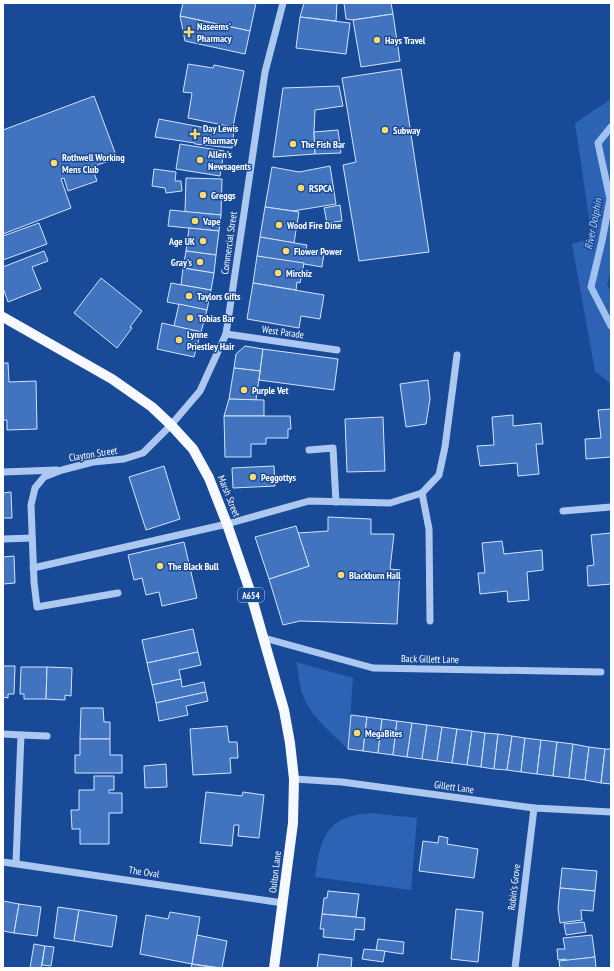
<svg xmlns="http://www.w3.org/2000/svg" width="614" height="971" font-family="'PT Sans Narrow',sans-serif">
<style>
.green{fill:#2d63b4}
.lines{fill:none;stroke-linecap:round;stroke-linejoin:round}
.stream{stroke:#a0c2f2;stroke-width:7}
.building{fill:#4273be;stroke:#d4e4fb}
.minor{stroke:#adc8f0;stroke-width:7}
.major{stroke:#f6f9ff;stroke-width:10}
.poi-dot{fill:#ffdc6c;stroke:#194a97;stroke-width:1.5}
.labels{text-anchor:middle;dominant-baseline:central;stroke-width:3;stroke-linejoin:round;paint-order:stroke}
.shield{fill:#194a97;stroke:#bac9e0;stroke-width:1}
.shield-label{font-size:9px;font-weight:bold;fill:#fff}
.poi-label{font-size:10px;font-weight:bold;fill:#fff;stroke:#194a97;text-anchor:start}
.street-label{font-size:10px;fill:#fff;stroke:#194a97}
.water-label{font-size:11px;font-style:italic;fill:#b9d2f7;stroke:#194a97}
</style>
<rect width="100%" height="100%" fill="#194a97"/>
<g class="green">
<path d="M611,99V270L607,285L611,292V384L595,371L572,244L592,238L575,123Z"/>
<path d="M296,662L353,678L348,749C333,734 313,719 304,698C299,688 299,673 296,662Z"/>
<path d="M371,813L417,818L411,890L315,877C320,838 326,816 371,813Z"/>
</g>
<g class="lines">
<path class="stream" d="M611,127L598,143L610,199L602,241L591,287L611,326"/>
</g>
<g class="building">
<path d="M183,3H256L250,31L180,16Z"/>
<path d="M304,3H337L336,21L300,17Z"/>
<path d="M344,3H391L393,14L353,20L346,19Z"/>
<path d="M393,14L400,61L361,67L353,20Z"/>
<path d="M180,16L250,31L245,54L185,41Z"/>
<path d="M300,17L350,23L346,54L296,48Z"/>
<path d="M188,64L213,68L214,65L244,71L233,127L188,118L192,93L183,92Z"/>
<path d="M401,69L429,252L359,261L343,165L356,162L342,78Z"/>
<path d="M339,86L343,106L315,110L314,132L315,154L273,157L283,88Z"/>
<path d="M94,96L117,158L92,167L97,181L68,191L64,178L61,179L71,208L3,234V130Z"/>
<path d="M159,119L206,128L234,131L232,148L195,144V143L155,137Z"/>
<path d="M338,130L341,153L315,154L314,132Z"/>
<path d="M180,144L224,151L220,176L176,169Z"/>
<path d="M330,166L336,204L293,211L265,207L272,167L299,172Z"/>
<path d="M154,169L176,172L175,181H181L182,191L166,193L165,188L152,186Z"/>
<path d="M186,178L222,179L221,215L185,212Z"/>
<path d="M340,205L342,221L327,223L324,208Z"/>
<path d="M265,207L299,212L294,243L260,237Z"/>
<path d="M170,210L221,215L219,231L168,226Z"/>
<path d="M39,223L47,244L3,260V236Z"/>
<path d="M189,228L219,231L216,255L186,251Z"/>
<path d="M260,237L307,245L306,250L324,253L322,267L257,256Z"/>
<path d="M44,251L48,261L32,267L41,289L8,302L3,288V267Z"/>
<path d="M186,251L216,255L214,273L183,268Z"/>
<path d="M257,256L304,263L300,283L297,282L296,290L253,283Z"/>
<path d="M183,268L214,273L211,290L181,285Z"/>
<path d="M101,278L142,311L130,327L132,328L117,348L74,313Z"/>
<path d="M171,283L211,290L207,310L167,302Z"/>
<path d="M253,283L324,295L320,319L301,316L299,328L247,319Z"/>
<path d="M179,304L207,310L201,332L174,326Z"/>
<path d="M162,323L201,332L194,357L157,349Z"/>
<path d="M245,346L263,349L260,371L234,368L236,354Z"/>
<path d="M263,349L338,359L334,390L259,380Z"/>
<path d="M3,363H8L9,382L36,381L37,429L7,430V420H3Z"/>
<path d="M234,368L260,371L256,400L229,399Z"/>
<path d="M428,380L430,399L426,424L406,427L400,384Z"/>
<path d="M229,399L264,400V416H224Z"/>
<path d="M611,409V457L586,459L585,439L601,438L598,410Z"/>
<path d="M513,415V426L541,423L543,444H536L539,474L518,476L517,463L480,466L477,446L494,445L492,417Z"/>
<path d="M224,416H290L291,429H288V438H266V444H251V457H225Z"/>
<path d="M383,417L385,471L347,472L345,419Z"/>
<path d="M164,466L180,519L146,530L129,477Z"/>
<path d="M274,466L275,486L233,488L232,468Z"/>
<path d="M11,492L12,518H3V493Z"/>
<path d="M328,517L371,519V534H394L390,569L400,570L397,624L300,621L283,625L269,579L309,566L298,533L328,531Z"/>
<path d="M296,526L309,566L269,579L255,537Z"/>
<path d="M611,533V584L588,586L587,566L594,565L591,535Z"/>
<path d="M502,541L504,554L542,550L543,570L527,572L529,600L508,602L507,591L480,594L478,573H485L482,543Z"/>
<path d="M184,542L197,598L162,606L159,592L146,595L142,578L134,580L128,555Z"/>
<path d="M14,556L15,583L3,584V557Z"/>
<path d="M193,629L198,652L147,663L142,640Z"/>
<path d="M198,652L201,665L179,670L181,679L152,685L147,663Z"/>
<path d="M3,666H15L14,694H8V698L3,697Z"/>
<path d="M21,667H47L46,699H24V694H20Z"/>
<path d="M47,667L72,668L71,696L65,695V700L46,699Z"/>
<path d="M181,679L182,687L204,682L206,692L156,703L152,685Z"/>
<path d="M206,692L208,701L186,706L188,715L159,721L156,703Z"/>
<path d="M81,708H103L104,722H110V739H80Z"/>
<path d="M351,715L367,717L363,751L348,749Z"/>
<path d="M367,717L382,719L378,753L363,751Z"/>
<path d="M382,719L397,721L393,755L378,753Z"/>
<path d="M397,721L412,723L407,757L393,755Z"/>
<path d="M412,723L427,725L422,759L407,757Z"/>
<path d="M427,725L442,727L437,761L422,759Z"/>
<path d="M227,726L229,742H237L238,758H230L231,773L193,775L190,729Z"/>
<path d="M442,727L457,729L452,763L437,761Z"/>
<path d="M457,729L472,731L467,765L452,763Z"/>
<path d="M472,731L485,733L481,767L467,765Z"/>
<path d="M485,733L498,734L494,769L481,767Z"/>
<path d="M498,734L512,736L507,770L494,769Z"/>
<path d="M512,736L525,738L521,772L507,770Z"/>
<path d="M525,738L541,740L537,774L521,772Z"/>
<path d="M80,739H110V755H122V773H75V755H80Z"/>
<path d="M541,740L557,742L553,776L537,774Z"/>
<path d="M557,742L573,744L569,778L553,776Z"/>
<path d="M573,744L589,747L585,780L569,778Z"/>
<path d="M589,747L605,749L601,783L585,780Z"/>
<path d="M605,749H611V784L601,783Z"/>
<path d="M166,764L167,787L145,788L144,766Z"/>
<path d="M94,776H114V790H109V793H122V813H109V844H80V829H72L71,810H79V790H94Z"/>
<path d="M206,792L242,796L243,792L264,795L259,838L238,836L239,825H234L232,846L200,843Z"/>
<path d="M439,836L448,838L447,844L478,849L474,878L419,871L423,841L438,843Z"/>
<path d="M562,868L597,871L595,891L560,888Z"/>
<path d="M560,888L595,891L593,911L581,910L582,920L560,923L558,908Z"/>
<path d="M328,891L359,894L356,917L322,914L324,898H327Z"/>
<path d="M3,901L19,904L14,933L3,931Z"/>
<path d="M19,904L41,907L37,936L14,933Z"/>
<path d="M58,907L79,910L74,941L54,938Z"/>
<path d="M456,909L483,912L478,962L451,959Z"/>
<path d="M79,910L117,916L112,947L74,941Z"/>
<path d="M170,912L200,917L192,964L140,954L146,915L168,919Z"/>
<path d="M322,914L365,918L364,930L355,929L354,940L323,937L324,929H320Z"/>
<path d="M584,922L586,932L566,935L564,924Z"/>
<path d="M197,935L227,941L222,968L192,964Z"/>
<path d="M592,935L595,957L566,961V959L558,960L557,949H565L563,938Z"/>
<path d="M378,939L404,942L403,954L376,950Z"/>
<path d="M34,944L45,946L41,968H30Z"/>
<path d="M45,946L54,947L51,966L42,965Z"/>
<path d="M364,949L385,951L383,962L362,959Z"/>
<path d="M319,954L352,958L351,968H317Z"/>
<path d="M595,957L596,968H560L559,961Z"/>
<path d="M192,964L216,968H191Z"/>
</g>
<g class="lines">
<g class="minor">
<path d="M226,334L337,350"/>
<path d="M309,450L333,448L336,502"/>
<path d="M3,472L57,470"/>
<path d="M422,493L429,529L430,621"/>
<path d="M563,511L611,507"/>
<path d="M3,539L32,538"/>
<path d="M33,568L227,524L309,501L390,503L422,493L439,475L445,447L457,355"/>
<path d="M118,593L37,607L34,582L31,505L35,488L44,477L62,470L93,462L124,459L143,453L171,425L200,391L226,334L265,72L283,3"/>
<path d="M264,638L373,668L601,672"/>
<path d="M3,734L21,735L16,863"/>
<path d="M21,735L47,736"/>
<path d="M294,779L342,782L534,808L611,812"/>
<path d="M3,862L283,903"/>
<path d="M515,968L534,808"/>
</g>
<path class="major" d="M3,317L112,379L152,407L171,425L193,449L209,478L227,524L249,588L284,710L290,743L294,779L293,823L274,968"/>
</g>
<g class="poi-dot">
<path d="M187 26h4v4h4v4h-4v4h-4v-4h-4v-4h4z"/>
<circle cx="377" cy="40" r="4"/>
<circle cx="385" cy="130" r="4"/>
<path d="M193 128h4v4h4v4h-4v4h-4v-4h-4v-4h4z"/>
<circle cx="293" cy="144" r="4"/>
<circle cx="200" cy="160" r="4"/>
<circle cx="54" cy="163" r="4"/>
<circle cx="301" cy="188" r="4"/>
<circle cx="203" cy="195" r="4"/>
<circle cx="195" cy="221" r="4"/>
<circle cx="279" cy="225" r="4"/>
<circle cx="203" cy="241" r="4"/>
<circle cx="286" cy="251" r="4"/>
<circle cx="200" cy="262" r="4"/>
<circle cx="278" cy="273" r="4"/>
<circle cx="189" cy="296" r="4"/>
<circle cx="190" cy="318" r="4"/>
<circle cx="179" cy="340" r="4"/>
<circle cx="244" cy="390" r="4"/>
<circle cx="253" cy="477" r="4"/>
<circle cx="160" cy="566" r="4"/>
<circle cx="341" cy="575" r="4"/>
<circle cx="357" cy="733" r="4"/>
</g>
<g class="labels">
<rect class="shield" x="238" y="588" width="26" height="14" rx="3"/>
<g class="shield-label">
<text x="251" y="595">A654</text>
</g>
<g class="poi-label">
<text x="197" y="26">Naseems'<tspan x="197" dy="12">Pharmacy</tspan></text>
<text x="385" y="40">Hays Travel</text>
<text x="203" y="128">Day Lewis<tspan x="203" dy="12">Pharmacy</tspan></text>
<text x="393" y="130">Subway</text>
<text x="301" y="144">The Fish Bar</text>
<text x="208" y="154">Allen's<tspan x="208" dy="12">Newsagents</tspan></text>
<text x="62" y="157">Rothwell Working<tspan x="62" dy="12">Mens Club</tspan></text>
<text x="309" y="188">RSPCA</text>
<text x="211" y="195">Greggs</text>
<text x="203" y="221">Vape</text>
<text x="287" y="225">Wood Fire Dine</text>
<text x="195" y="241" text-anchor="end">Age UK</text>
<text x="294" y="251">Flower Power</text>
<text x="192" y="262" text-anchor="end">Gray's</text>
<text x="286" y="273">Mirchiz</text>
<text x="197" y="296">Taylors Gifts</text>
<text x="198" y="318">Tobias Bar</text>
<text x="187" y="334">Lynne<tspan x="187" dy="12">Priestley Hair</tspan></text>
<text x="252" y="390">Purple Vet</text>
<text x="261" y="477">Peggottys</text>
<text x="168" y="566">The Black Bull</text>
<text x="349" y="575">Blackburn Hall</text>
<text x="365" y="733">MegaBites</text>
</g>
<g class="street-label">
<text transform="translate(229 243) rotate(-82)">Commercial Street</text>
<text transform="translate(283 332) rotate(8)">West Parade</text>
<text transform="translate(93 454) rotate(-9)">Clayton Street</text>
<text transform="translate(229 496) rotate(68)">Marsh Street</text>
<text transform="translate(430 659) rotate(1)">Back Gillett Lane</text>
<text transform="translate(454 787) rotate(8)">Gillett Lane</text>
<text transform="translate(144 872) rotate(8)">The Oval</text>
<text transform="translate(275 872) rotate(-83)">Oulton Lane</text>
<text transform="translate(514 887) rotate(-83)">Robin's Grove</text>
</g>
<g class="water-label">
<text transform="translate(593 224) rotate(-79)">River Dolphin</text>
</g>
</g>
<rect width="614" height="971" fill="none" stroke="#ffffff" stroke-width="8"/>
</svg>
